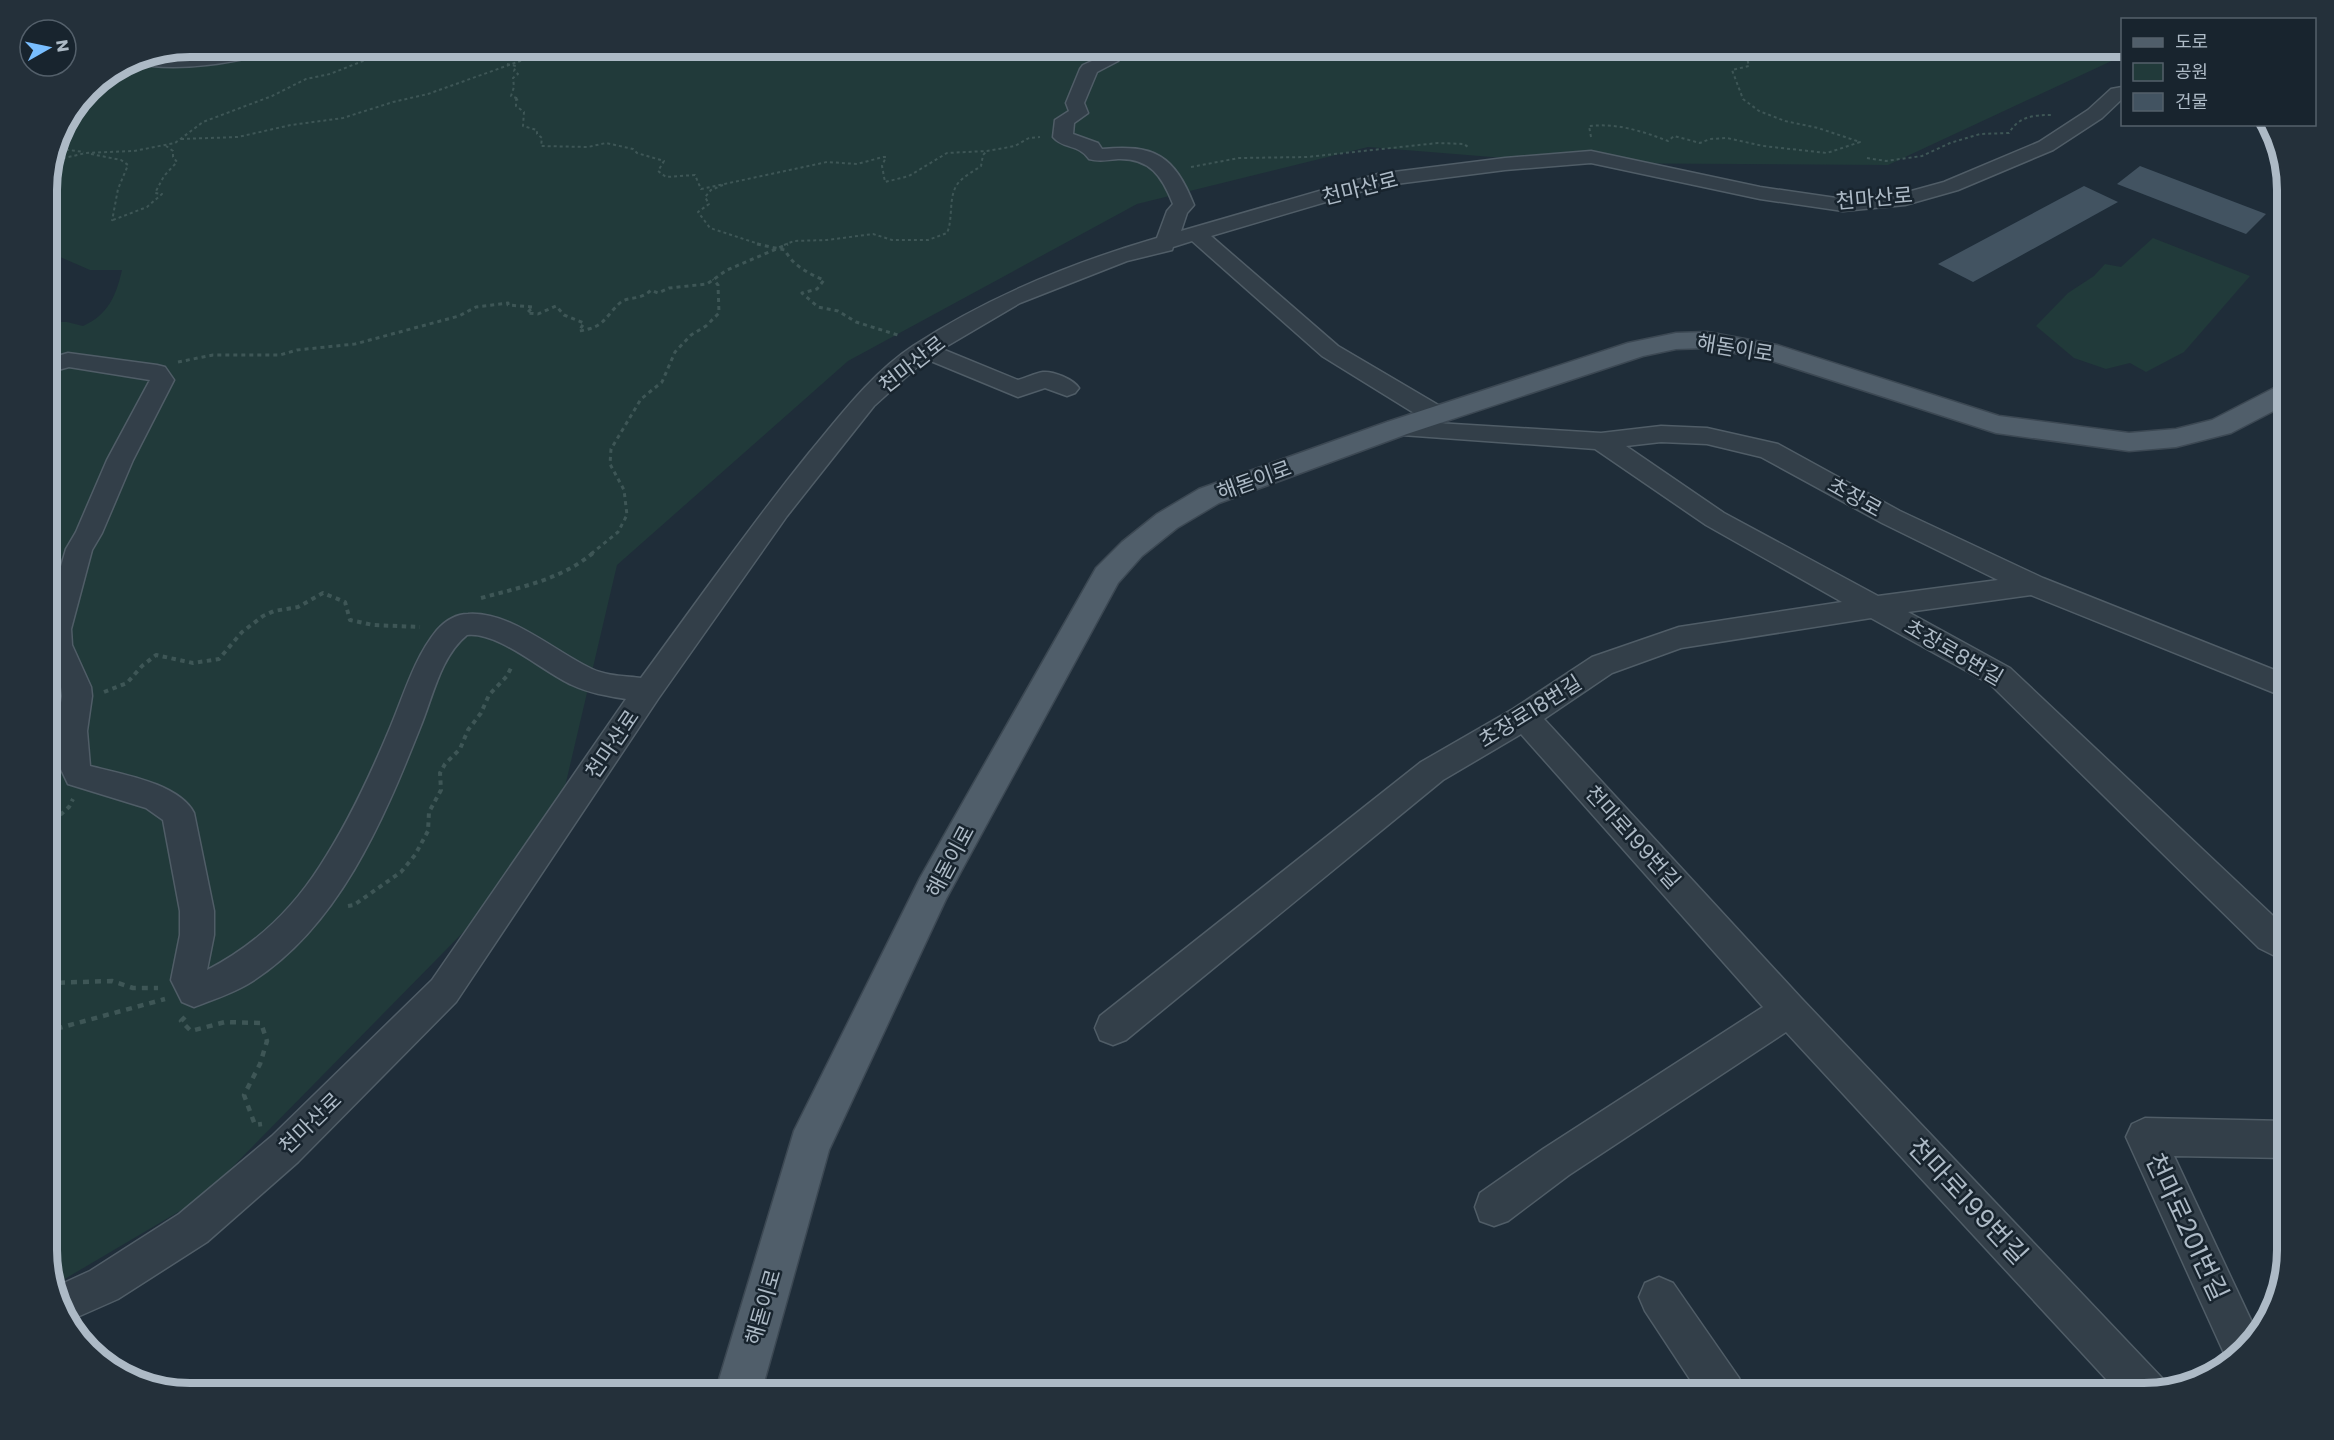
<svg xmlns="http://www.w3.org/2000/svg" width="2334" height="1440" font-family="Poppins,'Noto Sans KR',sans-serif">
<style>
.green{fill:#213a3a}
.building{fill:#425361}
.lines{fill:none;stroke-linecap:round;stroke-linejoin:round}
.minor-casing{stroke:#505d67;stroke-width:3}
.major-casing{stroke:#3c4853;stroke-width:3}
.path-far3{stroke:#3e5656;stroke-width:2;stroke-dasharray:3 3;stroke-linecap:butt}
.path-far2{stroke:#3e5656;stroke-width:3;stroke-dasharray:4 4;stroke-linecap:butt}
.path-far1{stroke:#3e5656;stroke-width:4;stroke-dasharray:4.5 4.5;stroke-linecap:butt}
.path{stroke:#3e5656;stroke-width:4.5;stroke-dasharray:6 6;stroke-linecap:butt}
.minor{fill:#333f49;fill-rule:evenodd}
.major{fill:#505e6a;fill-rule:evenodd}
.labels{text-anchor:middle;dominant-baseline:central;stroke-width:5;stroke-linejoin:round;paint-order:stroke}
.street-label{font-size:21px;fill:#adbac6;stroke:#18242e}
.near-street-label{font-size:26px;fill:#adbac6;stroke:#18242e}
.rim{fill:none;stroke:#adbac6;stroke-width:8}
</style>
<rect width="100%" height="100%" fill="#1f2d39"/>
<g class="green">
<path d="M190,47H2122V59L2118,58L1888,165L1568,163L1368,147L1137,204L848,361L617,565L552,842L202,1198L63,1280L54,1283L47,1259V322H67L83,326C108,315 116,296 122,270H90L60,257V248L58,244L47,245V181L58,135L89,88L135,57Z"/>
<path d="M2153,238L2250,276L2184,352L2146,372L2130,363L2106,369L2074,358L2036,326L2068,293L2094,276L2105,264L2121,267Z"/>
</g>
<g class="building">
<path d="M2140,166L2266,214L2246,234L2117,184Z"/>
<path d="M2084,186L2118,202L1973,282L1938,264Z"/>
</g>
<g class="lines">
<g class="minor-casing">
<g id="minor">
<path d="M252,46H285L283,50C235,62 178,74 128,62C146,50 169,56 189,55C210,53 231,51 252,46Z"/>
<path d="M1112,52L1118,53L1121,57L1118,61L1097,72L1084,103L1088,113L1074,123L1073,134L1098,143L1102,149C1154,144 1174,155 1194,205L1187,213L1181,231L1378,174L1505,158L1591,151L1760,187L1843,199L1904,193L1944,182L2039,142L2088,110L2111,89L2122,87V99L2102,118L2053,150L1958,190L1905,205L1843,211L1760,199L1591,163L1505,170L1380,186L1211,236L1338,346L1445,409L1448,415L1445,421L1437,423L1601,433L1661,426L1707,428L1778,444L1900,511L2043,578L2287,675V698L2031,595L1908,612L2010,668L2287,929V962L2259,948L1990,684L1871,618L1681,648L1612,673L1544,719L1801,998L2162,1378L2166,1388L2145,1393H2119L1786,1032L1569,1175L1508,1221L1494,1226L1480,1221L1475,1207L1480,1193L1543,1149L1763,1007L1521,734L1443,780L1126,1040L1113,1045L1100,1040L1095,1028L1100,1016L1421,762L1513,709L1592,657L1679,627L1842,602L1706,525L1595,449L1388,434L1385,428L1388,422L1397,420L1434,422L1427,421L1322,356L1192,241L1173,247L1172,250L1127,261L1020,303L942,349L1018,380C1026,378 1035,373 1043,372C1053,371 1073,379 1079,388L1075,393L1067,396L1045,388L1018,397L926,359L874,406L787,516L658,699L456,1002L298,1162L207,1242L118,1299L66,1322L55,1287L90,1271L179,1214L272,1136L432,980L626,699C608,696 589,693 572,685C543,672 498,631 467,635C440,657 433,697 420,728C383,821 338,929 248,984C231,994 212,1000 194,1007L182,1002L171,980L180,935V911L163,820L146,808L68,784L58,763L57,731L62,696L61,687L47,652V615L66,549L76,532L107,460L150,380L69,367L47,373V359L68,353L157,365L165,367L174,380L133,460L102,533L92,550L71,629L72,645L91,687L92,696L87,731L90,766C120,774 179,783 194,813L214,911V935L207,970C254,946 292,910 320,866C348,823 370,776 390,728C404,695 414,658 437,630C445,621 456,614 468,614C511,611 555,652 592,669C607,676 625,676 641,678C696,603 750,526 809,453C840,416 872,373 913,346C988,297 1071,263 1157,238L1167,211L1173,204C1162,176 1150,158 1118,159C1108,160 1099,162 1089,159C1079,144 1063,149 1053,137L1055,120L1069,111L1066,103L1080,69L1083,65ZM1661,442L1707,444L1761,457L1882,523L1998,580L1878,596L1724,513L1626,446Z"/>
<path d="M2145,1118L2287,1121V1158L2174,1156L2257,1333L2228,1362L2126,1137L2132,1124Z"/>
<path d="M1659,1277L1673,1283L1739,1378L1745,1393H1699L1645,1311L1639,1297L1645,1283Z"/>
</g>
</g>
<g class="major-casing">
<path id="major" d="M1707,332L1777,345L1999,416L2129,433L2176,429L2212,420L2278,386L2287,384V404L2231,433L2176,447L2129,451L1996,433L1763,358L1707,348L1676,349L1643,356L1407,434L1219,503L1177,528L1142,556L1118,583L946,899L829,1150L761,1393H715L794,1131L920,878L1096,568L1122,542L1157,514L1199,489L1387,422L1628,343L1676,333Z"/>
</g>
<g class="path-far3">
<path d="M507,64L516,66L514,71L518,74L513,78L514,87L511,96L519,99L516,100V106L524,112L523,126L537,130V134L542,138L541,146L588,147L606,143L633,149L637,153L664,161L658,171L666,177L695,175L701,189L827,162L857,164L883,157H886L882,166L885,182L909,176L947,153L987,151L1015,146L1029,138L1040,137"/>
<path d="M1591,137L1589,126C1617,123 1642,131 1668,141L1674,136L1700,143L1710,139L1727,138L1763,146L1827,153L1860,142L1818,128L1785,121L1759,111L1743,99L1732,70L1749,66L1744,46"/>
<path d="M181,139L238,137L291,125L343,118L393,102L428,94L523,60L540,46"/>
<path d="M54,148L84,152"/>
<path d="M91,154L121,160L128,165L118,189L112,221"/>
<path d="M1867,158L1886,161L1922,156L1950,143L1980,134L2009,133C2019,116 2034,115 2052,115"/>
<path d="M51,161L86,153L134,151L175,143L203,122L272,96L306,79L330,74L368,59L393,46"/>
<path d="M1191,167L1239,158L1307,157L1438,143L1464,144L1468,147"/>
<path d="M723,185L711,190L705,197L709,204L698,212L710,228L762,245"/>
<path d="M113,220L147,207L162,194L155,193L164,176L177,162L173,157V151L166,146"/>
<path d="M784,245L794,241L827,240L873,234L892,240H928L947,233C954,217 947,194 960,181C966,175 974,171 981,166L983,155L987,151"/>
</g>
<g class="path-far2">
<path d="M757,244L785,250C792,265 809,274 824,280L817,289L802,293L818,307L838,311L856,322L901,336"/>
<path d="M178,362L213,355H280L297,350L355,344L459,316L476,307L508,303V305L533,307L527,313L538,314L556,306L564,315L584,323L579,331C606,327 604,317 621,302C629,296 640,301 651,290L658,293L669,288L707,284L727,270L788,244"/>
<path d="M591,554L618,532L627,515L624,490L610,464L611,449L641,399L662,382L675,352L691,335L706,326L719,313L718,285L713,279"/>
</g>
<g class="path-far1">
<path d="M481,598C521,587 560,580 593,553"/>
<path d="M104,692L127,683L142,666L156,655L193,663L219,659L242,632L263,616L274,611L298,607L323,593L345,602L350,620L373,625L420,627"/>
<path d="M47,827L69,807L73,799"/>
<path d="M348,906L354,905L401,872L415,855L428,831L429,812L441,790L440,773L445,764L460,749L468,730L481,713L489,695L507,676L512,666"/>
</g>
<g class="path">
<path d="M47,983L112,981L133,988H158"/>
<path d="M185,1017L181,1021L191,1031L225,1022L261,1023L267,1041L260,1064L244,1095L255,1125L262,1124"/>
<path d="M47,1036L59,1028L165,999"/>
</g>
<use href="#minor" class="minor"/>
<use href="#major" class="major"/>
</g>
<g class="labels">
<g class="street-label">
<text transform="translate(1360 188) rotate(-14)">천마산로</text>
<text transform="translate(1874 198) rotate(-5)">천마산로</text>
<text transform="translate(1735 348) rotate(9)">해돋이로</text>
<text transform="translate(912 364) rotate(-38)">천마산로</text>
<text transform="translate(1254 480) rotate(-20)">해돋이로</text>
<text transform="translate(1855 497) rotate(29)">초장로</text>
<text transform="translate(1954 652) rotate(30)">초장로8번길</text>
<text transform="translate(1530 711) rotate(-32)">초장로18번길</text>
<text transform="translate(612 744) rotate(-56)">천마산로</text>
<text transform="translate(1633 837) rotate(48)">천마로199번길</text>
<text transform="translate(950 861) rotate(-62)">해돋이로</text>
<text transform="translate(310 1123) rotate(-44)">천마산로</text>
<text transform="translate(763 1307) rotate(-74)">해돋이로</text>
</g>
<g class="near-street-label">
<text transform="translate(1968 1201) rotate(47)">천마로199번길</text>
<text transform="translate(2187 1227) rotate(65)">천마로201번길</text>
</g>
</g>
<path d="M0 0H2334V1440H0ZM190 57H2144A133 133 0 0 1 2277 190V1250A133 133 0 0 1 2144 1383H190A133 133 0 0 1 57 1250V190A133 133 0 0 1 190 57Z" fill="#24303a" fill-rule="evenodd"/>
<path class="rim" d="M190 57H2144A133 133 0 0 1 2277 190V1250A133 133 0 0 1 2144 1383H190A133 133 0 0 1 57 1250V190A133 133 0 0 1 190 57Z"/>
<rect x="2121" y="18" width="195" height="108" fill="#18242e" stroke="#54606b" stroke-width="1.5"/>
<rect x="2133" y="38" width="30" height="9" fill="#505e6a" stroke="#54606b" stroke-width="1.5"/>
<text x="2175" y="48" font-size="18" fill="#adbac6">도로</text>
<rect x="2133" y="63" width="30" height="18" fill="#213a3a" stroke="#54606b" stroke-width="1.5"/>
<text x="2175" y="78" font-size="18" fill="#adbac6">공원</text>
<rect x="2133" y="93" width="30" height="18" fill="#425361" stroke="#54606b" stroke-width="1.5"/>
<text x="2175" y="108" font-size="18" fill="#adbac6">건물</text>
<g transform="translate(48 48) rotate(81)"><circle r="28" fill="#18242e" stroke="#54606b" stroke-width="1.5"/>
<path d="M0-4.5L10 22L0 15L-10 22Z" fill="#79beff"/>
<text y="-9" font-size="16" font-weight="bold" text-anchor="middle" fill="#adbac6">N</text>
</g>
</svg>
